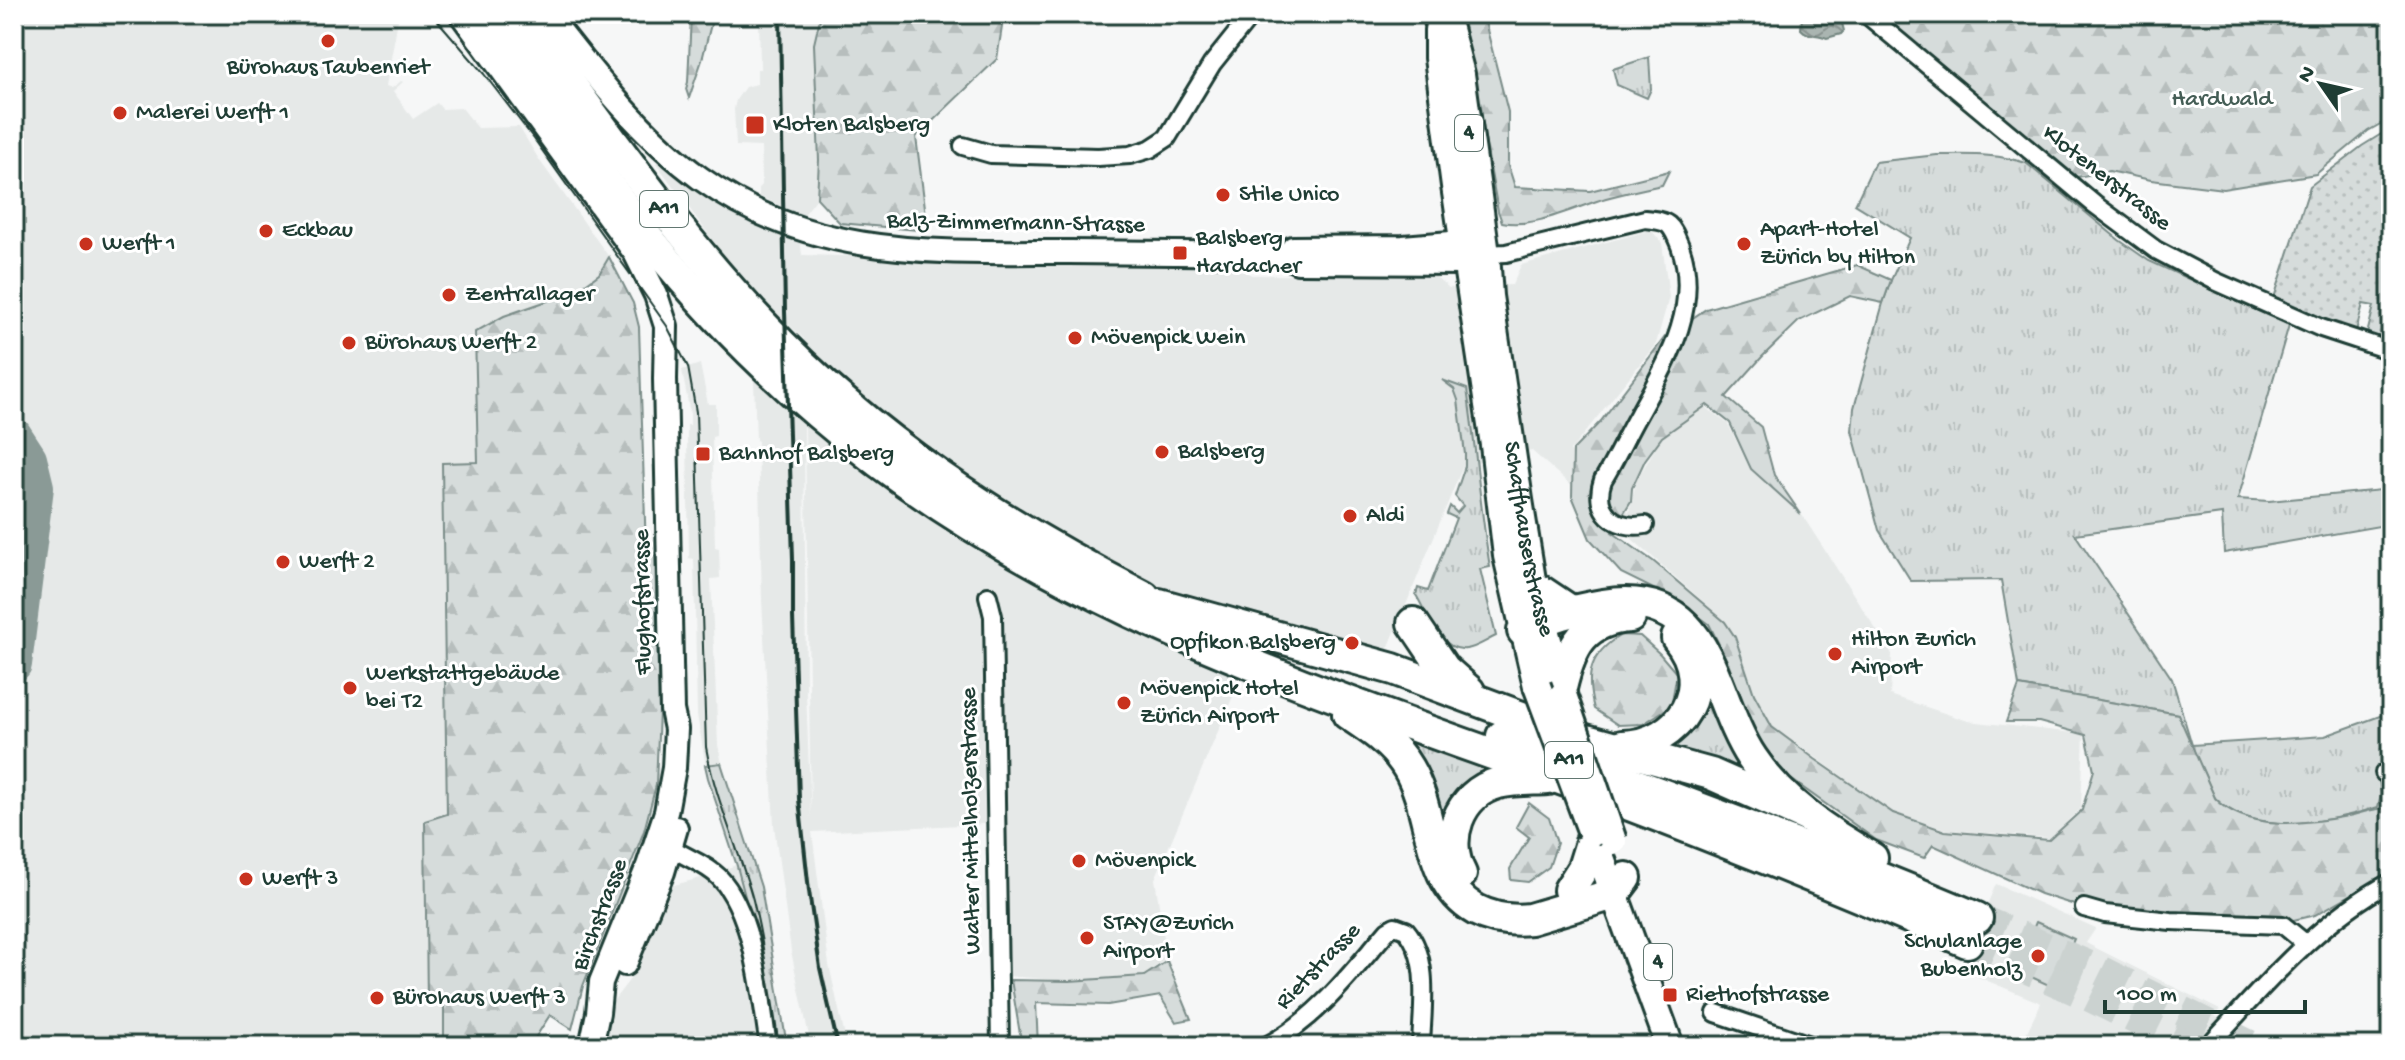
<svg xmlns="http://www.w3.org/2000/svg" width="2405" height="1060" font-family="'Gochi Hand',sans-serif">
<style>
.built{fill:#e6e9e8;fill-rule:evenodd}
.grass{fill:url(#grass-tufts);stroke:#7a8c88;stroke-width:2}
.forest{fill:url(#forest-firs);stroke:#7a8c88;stroke-width:2}
.garden{fill:url(#garden-dots);stroke:#7a8c88;stroke-width:2}
.pitch{fill:#d6dcdb;stroke:#7a8c88;stroke-width:2}
.water{fill:url(#water-waves);stroke:#72857f;stroke-width:2}
.lines{fill:none;stroke-linecap:round;stroke-linejoin:round}
.taxiway{stroke:#8a9a96;stroke-width:36}
.highway-tunnel{stroke:#cbd2d0;stroke-width:30;stroke-dasharray:30 15;stroke-linecap:butt}
.street-casing{stroke:#1f3d34;stroke-width:22}
.secondary-casing{stroke:#1f3d34;stroke-width:28}
.primary-casing{stroke:#1f3d34;stroke-width:32}
.highway-casing{stroke:#1f3d34;stroke-width:36}
.street{stroke:#fff;stroke-width:16}
.secondary{stroke:#fff;stroke-width:22}
.primary{stroke:#fff;stroke-width:26}
.highway{stroke:#fff;stroke-width:30}
.tram{stroke:#1f3d34;stroke-width:2}
.rail{stroke:#1f3d34;stroke-width:4}
.primary-bridge-casing{stroke:#1f3d34;stroke-width:32;stroke-linecap:butt}
.primary-bridge{stroke:#fff;stroke-width:26}
.poi-dot{fill:#c8321e;stroke:#fff;stroke-width:3}
.labels{text-anchor:middle;dominant-baseline:central;stroke-width:6;stroke-linejoin:round;paint-order:stroke}
.shield{fill:#fff;stroke:#627771;stroke-width:2}
.shield-label{font-size:22px;font-weight:bold;fill:#1f3d34}
.poi-label{font-size:24px;fill:#1f3d34;stroke:#fff;text-anchor:start}
.park-label{font-size:24px;fill:#445d55;stroke:#fff}
.street-label{font-size:24px;fill:#1f3d34;stroke:#fff}
</style>
<defs>
<pattern id="grass-tufts" width="24" height="20" patternUnits="userSpaceOnUse" patternTransform="scale(2)"><rect width="24" height="20" fill="#d6dcdb"/><path d="M3 7l-1-3M5 7V3M7 7l1-3M15 17l-1-3M17 17v-4M19 17l1-3" fill="none" stroke="#b7bebd"/></pattern>
<pattern id="forest-firs" width="22" height="20" patternUnits="userSpaceOnUse" patternTransform="scale(2)"><rect width="22" height="20" fill="#d6dcdb"/><path d="M5 1l3.5 6h-7zM16 11l3.5 6h-7z" fill="#b7bebd"/></pattern>
<pattern id="garden-dots" width="8" height="8" patternUnits="userSpaceOnUse" patternTransform="scale(2)"><rect width="8" height="8" fill="#d6dcdb"/><path d="M2 2h.1M6 6h.1" fill="none" stroke="#b7bebd" stroke-width="1.8" stroke-linecap="round"/></pattern>
<pattern id="water-waves" width="16" height="10" patternUnits="userSpaceOnUse" patternTransform="scale(2)"><rect width="16" height="10" fill="#aab5b1"/><path d="M0 5q4-4 8 0t8 0" fill="none" stroke="#8a9491"/></pattern>
</defs>
<rect width="100%" height="100%" fill="#f6f7f7"/>
<filter id="ink" filterUnits="userSpaceOnUse"><feTurbulence type="fractalNoise" baseFrequency=".0125" numOctaves="2"/><feDisplacementMap in="SourceGraphic" scale="16" xChannelSelector="R" yChannelSelector="G"/><feConvolveMatrix kernelMatrix="1 2 1 2 8 2 1 2 1" color-interpolation-filters="sRGB"/></filter>
<g filter="url(#ink)">
<g class="built">
<path d="M14,14H399L386,86L392,88L401,81L403,82L393,91L413,119L437,103L442,109L462,108L478,128L519,127L540,161L609,257L599,274L576,291L504,316L475,332L478,462L442,463L447,814L425,821L427,1005L444,1003L505,1042V1046H14Z"/>
<path d="M759,14H821L814,44L819,160L817,198L803,216L759,196V188L762,185L761,147L736,146L734,109L736,100L745,87L757,84V69H760Z"/>
<path d="M662,159L800,239L802,255L1228,265L1252,275L1435,276L1449,288L1512,285L1521,265L1651,230L1662,243L1669,297L1656,344L1570,451L1629,512L1636,481L1660,440L1703,405L1728,424L1750,469L1802,515L1892,654L1890,695L1968,721L2084,734L2081,808L2050,838L1947,830L1892,812L1772,726L1752,693L1736,637L1723,619L1532,451L1463,466L1385,656L1263,626L1155,879L1167,958L1144,975L1070,981L1007,976L1004,823L812,832L829,965L847,1046H811L791,951L774,825L762,600L758,441L756,440L754,382L759,376L805,418L804,339L774,311L720,250L656,163ZM804,426H805L811,819L806,692Z"/>
<path d="M700,364L708,404H716V436L712,437L715,547L719,548L720,578L711,579L718,745L724,773L761,887L787,1046H602L611,1004L633,975L667,887L704,877L736,865L708,778L697,715L694,559L689,558L687,437V425H690V414L682,370Z"/>
<path d="M1996,884L2096,928L2086,943L2220,1010L2215,1016L2219,1019L2193,1046H2020L2041,1003L1959,969Z"/>
</g>
<g class="grass">
<path d="M1649,57L1651,89L1647,98L1617,85L1613,69Z"/>
<path d="M1937,155C1967,155 1997,153 2026,163L2119,240L2149,261L2289,325L2238,499L2269,501L2391,489V524L2224,553L2222,514L2075,534L2172,679L2192,745L2325,736L2391,712V763L2378,770L2381,794L2378,807C2331,822 2253,838 2215,798L2177,714L2019,686L2001,580L1911,581L1879,530L1852,431L1854,408L1883,303L1891,280L1910,238L1855,204L1875,162Z"/>
<path d="M1442,380L1467,389C1476,448 1480,508 1490,567L1480,569L1496,636C1487,640 1476,648 1466,649C1440,652 1427,613 1416,595L1418,588L1428,591L1456,518L1447,514L1450,506L1457,513L1463,506L1455,496L1465,466V454L1458,400L1454,389Z"/>
<path d="M1700,672L1761,784L1656,746Z"/>
<path d="M1391,733L1506,775L1446,839Z"/>
<path d="M721,763L761,887L787,1046H773L753,927L737,866L708,778L705,765Z"/>
</g>
<g class="forest">
<path d="M691,14H717L712,20L702,60L689,98L686,89L688,82Z"/>
<path d="M821,14H1004L997,59L916,137L928,231L840,223L817,198L819,160L814,44Z"/>
<path d="M1462,14H1483L1508,112V165L1515,187L1590,191L1669,171L1662,185C1643,189 1625,193 1606,198C1576,207 1533,229 1502,222L1498,211Z"/>
<path d="M1872,14H2391V118L2368,131L2316,174L2223,189L2151,180L2109,171L2072,178Z"/>
<path d="M609,257L633,303L639,327L646,553H655L659,711L656,785L644,831L583,986L572,1029L550,1015L530,1046H505L504,1042L444,1043V1004L427,1005L425,821L447,814L442,463L478,462L475,332L504,316L576,291L599,274Z"/>
<path d="M1857,265L1891,280L1883,303L1850,296L1799,321L1762,357L1726,397L1761,427L1774,475L1801,514L1751,469L1730,423L1707,405L1662,437L1645,460L1632,488L1631,501L1612,532L1653,561L1725,622L1735,637L1754,694L1772,727L1815,759L1893,813L1945,831L2049,840L2082,810L2094,770L2086,735L2039,722H2006L2019,686L2178,714L2215,798C2247,832 2306,824 2348,816C2363,813 2375,807 2391,808V872L2315,915L2276,924L2084,908L2040,894L1933,845L1924,858L1876,840L1781,772L1750,727L1729,665L1709,624L1678,601L1621,573L1590,539L1572,496L1573,450L1601,421L1665,337L1706,309Z"/>
<path d="M1621,635L1640,636L1660,654L1677,674L1671,706L1643,724L1618,725L1594,709C1585,675 1589,654 1621,635Z"/>
<path d="M1529,803L1549,818L1557,843L1549,867L1528,882L1511,880L1510,869L1529,837L1516,827Z"/>
<path d="M1167,961L1191,1019L1176,1022L1160,996L1108,1005L1036,1003L1038,1046H1022L1011,980L1069,981L1144,976Z"/>
</g>
<path class="garden" d="M2391,128V345L2366,338L2374,306L2363,304L2355,335L2274,298L2310,186L2362,146Z"/>
<path class="pitch" d="M2036,922L2074,939L2053,987L2016,970Z"/>
<path class="water" d="M1799,14H1834L1841,19L1844,31L1841,34L1827,38C1817,33 1808,37 1801,29L1802,16Z"/>
<g class="lines">
<path class="taxiway" d="M14,435L29,458L36,487L14,664"/>
<g class="highway-tunnel">
<path d="M1977,918L2097,969L2252,1046"/>
<path d="M1967,942L2086,995L2189,1046"/>
</g>
<g class="street-casing">
<g id="street">
<path d="M1866,14L2094,204L2156,250L2215,281L2321,328L2391,351"/>
<path d="M963,146L991,154L1098,157L1130,155L1150,149L1167,138L1212,64L1252,14"/>
<path d="M1486,254L1506,253L1645,219C1670,221 1671,224 1680,246C1702,306 1666,364 1638,415C1626,436 1616,459 1603,480C1592,511 1615,530 1645,525"/>
<path d="M988,596L993,616L1000,1046"/>
<path d="M2384,773L2391,770"/>
<path d="M662,841C679,856 703,861 719,877C754,913 761,998 769,1046"/>
<path d="M2084,908L2105,914L2171,921L2283,925L2305,943"/>
<path d="M1716,1013L1813,1046"/>
<path d="M1266,1046C1317,1019 1351,973 1388,930L1395,926L1406,930C1431,959 1422,1010 1421,1046"/>
<path d="M2208,1046C2264,986 2318,921 2391,882"/>
</g>
</g>
<g class="secondary-casing">
<g id="secondary">
<path d="M461,14L635,253L656,295L666,326L665,379L672,710L676,729L674,768L666,812L648,866L601,982L598,1013L591,1046"/>
<path d="M547,14C593,73 639,134 700,178C814,260 936,252 1069,252C1139,252 1210,253 1281,254L1298,262L1466,263"/>
<path d="M1293,248L1403,247L1463,242"/>
<path d="M625,964L663,872L676,828"/>
</g>
</g>
<g class="primary-casing">
<g id="primary">
<path id="s1" d="M1445,14L1461,74L1486,254L1489,296L1519,500L1533,586L1563,695"/>
<path d="M1438,30V58L1455,186L1494,445L1507,556L1537,686"/>
<path d="M1592,833L1670,1046"/>
</g>
</g>
<g class="highway-casing">
<g id="highway">
<path d="M486,14C541,88 592,167 650,240C701,303 757,362 819,414C1022,589 1259,670 1506,759C1662,815 1815,877 1967,942"/>
<path d="M519,14C597,120 672,229 762,324C871,440 1003,525 1144,597"/>
<path d="M1533,586L1569,610"/>
<path d="M1159,604L1393,669L1575,737L1711,774L1806,816"/>
<path d="M1413,623L1444,669L1469,691"/>
<path d="M1523,631C1548,616 1574,610 1603,605C1713,587 1708,691 1752,758C1781,802 1827,833 1872,858"/>
<path d="M1561,688C1571,646 1583,620 1630,617"/>
<path d="M1348,714C1371,729 1394,744 1408,768C1435,813 1425,881 1476,910C1493,919 1510,921 1530,919L1614,894L1626,878"/>
<path d="M1502,736C1662,793 1821,852 1977,918"/>
<path d="M1622,746C1680,745 1717,686 1677,638"/>
<path d="M1461,874C1443,840 1458,794 1498,783C1514,779 1532,780 1548,779"/>
<path d="M1569,890L1583,868L1593,836"/>
</g>
</g>
<use href="#street" class="street"/>
<use href="#secondary" class="secondary"/>
<use href="#primary" class="primary"/>
<use href="#highway" class="highway"/>
<path class="tram" d="M432,14L484,74L534,139L667,326L688,367L696,412L706,747C715,800 739,848 753,900C765,948 770,997 777,1046"/>
<path class="rail" d="M780,14L785,312L793,559V617L799,799L809,891L820,968L838,1046"/>
<g class="primary-bridge-casing">
<g id="primary-bridge">
<path d="M1537,686L1592,833"/>
<path d="M1563,695L1613,841"/>
</g>
</g>
<use href="#primary-bridge" class="primary-bridge"/>
</g>
</g>
<g class="poi-dot">
<circle cx="328" cy="41" r="8"/>
<circle cx="120" cy="113" r="8"/>
<rect x="745" y="115" width="20" height="20" rx="4"/>
<circle cx="1223" cy="195" r="8"/>
<circle cx="266" cy="231" r="8"/>
<circle cx="86" cy="244" r="8"/>
<circle cx="1744" cy="244" r="8"/>
<rect x="1172" y="245" width="16" height="16" rx="4"/>
<circle cx="449" cy="295" r="8"/>
<circle cx="1075" cy="338" r="8"/>
<circle cx="349" cy="343" r="8"/>
<circle cx="1162" cy="452" r="8"/>
<rect x="695" y="446" width="16" height="16" rx="4"/>
<circle cx="1350" cy="516" r="8"/>
<circle cx="283" cy="562" r="8"/>
<circle cx="1352" cy="643" r="8"/>
<circle cx="1835" cy="654" r="8"/>
<circle cx="350" cy="688" r="8"/>
<circle cx="1124" cy="703" r="8"/>
<circle cx="1079" cy="861" r="8"/>
<circle cx="246" cy="879" r="8"/>
<circle cx="1087" cy="938" r="8"/>
<circle cx="2038" cy="956" r="8"/>
<rect x="1662" y="987" width="16" height="16" rx="4"/>
<circle cx="377" cy="998" r="8"/>
</g>
<g class="labels">
<g class="shield">
<rect x="1455" y="115" width="28" height="36" rx="6"/>
<rect x="640" y="191" width="48" height="36" rx="6"/>
<rect x="1545" y="742" width="48" height="36" rx="6"/>
<rect x="1644" y="944" width="28" height="36" rx="6"/>
</g>
<g class="shield-label">
<text x="1469" y="133">4</text>
<text x="664" y="209">A11</text>
<text x="1569" y="760">A11</text>
<text x="1658" y="962">4</text>
</g>
<g class="poi-label">
<text x="328" y="68" text-anchor="middle">Bürohaus Taubenriet</text>
<text x="136" y="113">Malerei Werft 1</text>
<text x="773" y="125">Kloten Balsberg</text>
<text x="1239" y="195">Stile Unico</text>
<text x="1760" y="230">Apart-Hotel<tspan x="1760" dy="28">Zürich by Hilton</tspan></text>
<text x="282" y="231">Eckbau</text>
<text x="1196" y="239">Balsberg<tspan x="1196" dy="28">Hardacher</tspan></text>
<text x="102" y="244">Werft 1</text>
<text x="465" y="295">Zentrallager</text>
<text x="1091" y="338">Mövenpick Wein</text>
<text x="365" y="343">Bürohaus Werft 2</text>
<text x="1178" y="452">Balsberg</text>
<text x="719" y="454">Bahnhof Balsberg</text>
<text x="1366" y="516">Aldi</text>
<text x="299" y="562">Werft 2</text>
<text x="1851" y="640">Hilton Zurich<tspan x="1851" dy="28">Airport</tspan></text>
<text x="1336" y="643" text-anchor="end">Opfikon Balsberg</text>
<text x="366" y="674">Werkstattgebäude<tspan x="366" dy="28">bei T2</tspan></text>
<text x="1140" y="689">Mövenpick Hotel<tspan x="1140" dy="28">Zürich Airport</tspan></text>
<text x="1095" y="861">Mövenpick</text>
<text x="262" y="879">Werft 3</text>
<text x="1103" y="924">STAY@Zurich<tspan x="1103" dy="28">Airport</tspan></text>
<text x="2022" y="942" text-anchor="end">Schulanlage<tspan x="2022" dy="28">Bubenholz</tspan></text>
<text x="1686" y="995">Riethofstrasse</text>
<text x="393" y="998">Bürohaus Werft 3</text>
</g>
<g class="park-label">
<text x="2222" y="100">Hardwald</text>
</g>
<g class="street-label">
<text transform="translate(2106 179) rotate(38)">Klotenerstrasse</text>
<text transform="translate(1016 224) rotate(1)">Balz-Zimmermann-Strasse</text>
<text stroke="none"><textPath href="#s1" startOffset="532">Schaffhauserstrasse</textPath></text>
<text transform="translate(644 602) rotate(-91)">Flughofstrasse</text>
<text transform="translate(972 821) rotate(-91)">Walter Mittelholzerstrasse</text>
<text transform="translate(601 915) rotate(-69)">Birchstrasse</text>
<text transform="translate(1319 967) rotate(-46)">Rietstrasse</text>
</g>
</g>
<rect width="2405" height="1060" fill="none" stroke="#fff" stroke-width="48"/>
<rect x="24" y="24" width="2357" height="1012" fill="none" stroke="#1f3d34" stroke-width="3" filter="url(#ink)"/>
<g transform="translate(2321 84) rotate(304)" stroke="#ffffff" stroke-width="6" paint-order="stroke">
<path d="M0-6L14 30L0 20L-14 30Z" fill="#1f3d34"/>
<text y="-12" font-size="22" font-weight="bold" text-anchor="middle" fill="#1f3d34">N</text>
</g>
<path d="M2105 1000v12h200v-12" fill="none" stroke="#1f3d34" stroke-width="4"/>
<text x="2117" y="1000" font-size="24" fill="#1f3d34" stroke="#ffffff" stroke-width="6" paint-order="stroke">100 m</text>
</svg>
